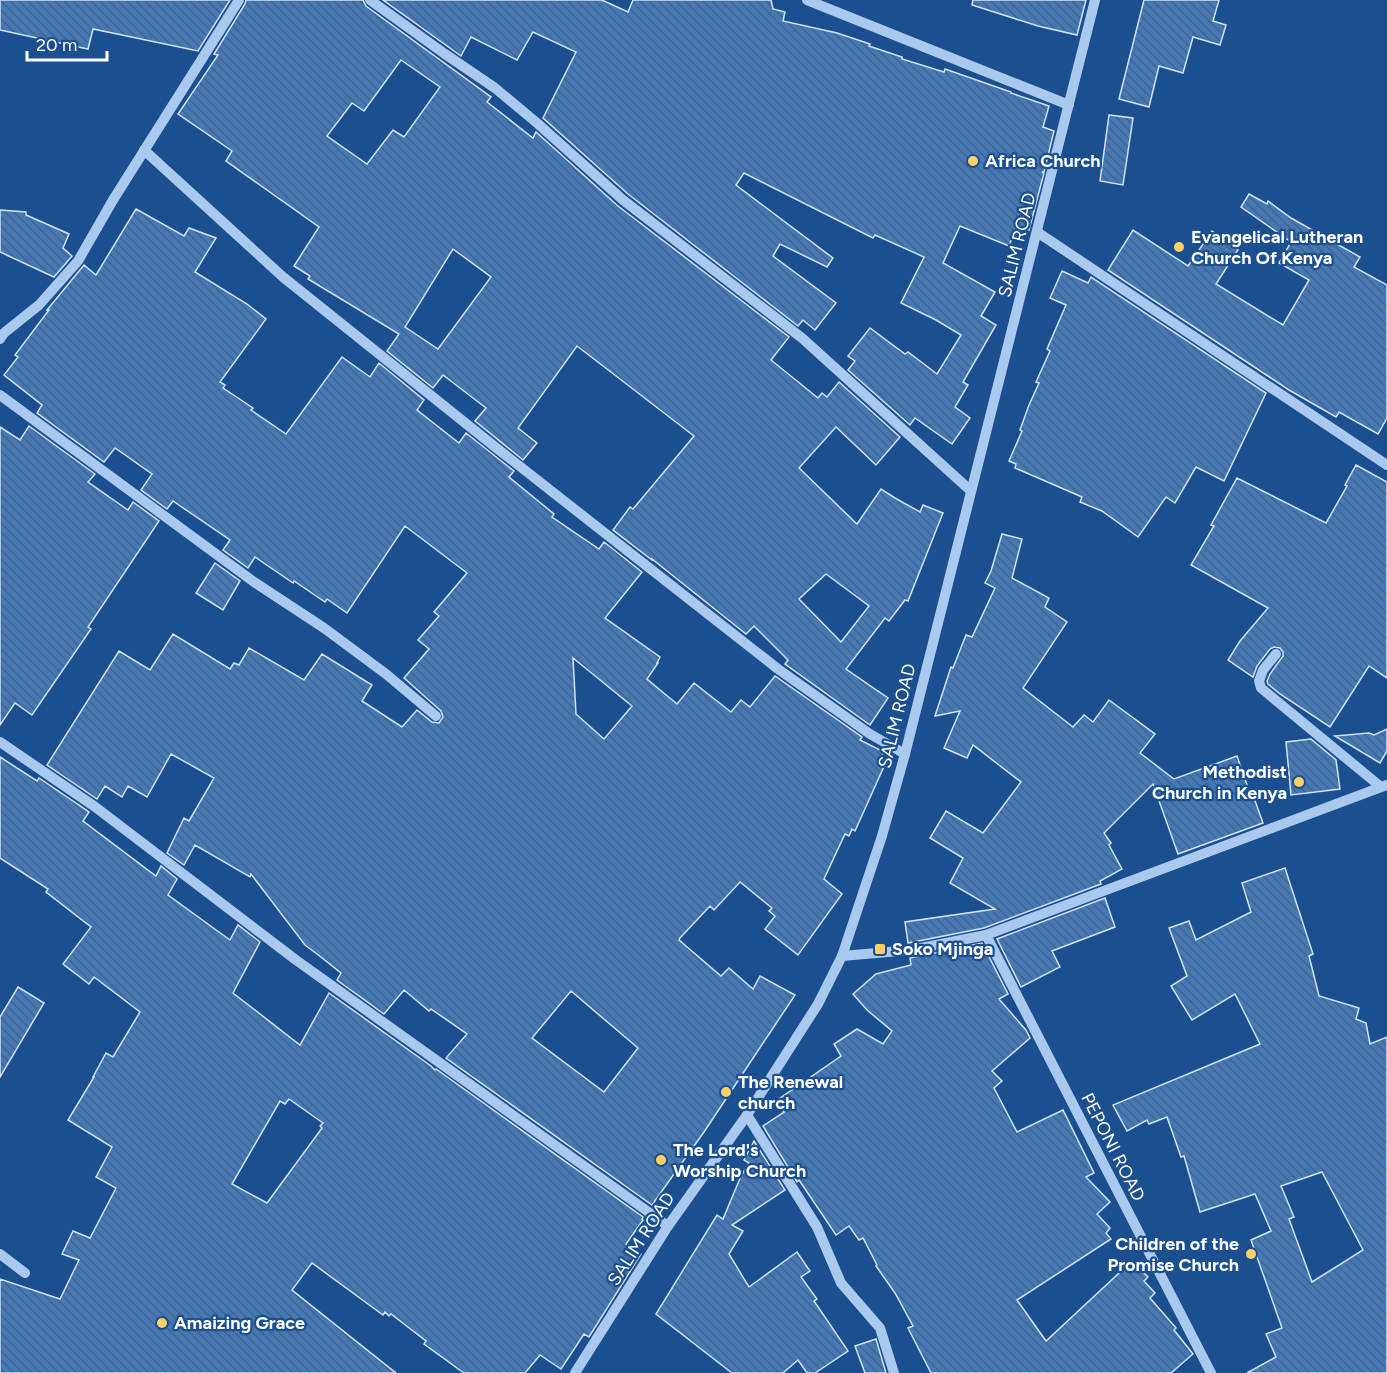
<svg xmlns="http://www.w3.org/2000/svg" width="1387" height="1373" font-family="Figtree,sans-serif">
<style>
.building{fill:url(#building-back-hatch);stroke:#cfe3fa;stroke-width:1.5;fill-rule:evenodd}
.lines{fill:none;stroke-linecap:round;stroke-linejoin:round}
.minor{stroke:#a9c9ee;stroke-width:10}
.poi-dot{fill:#ffd166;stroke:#1b4f8f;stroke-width:2}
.labels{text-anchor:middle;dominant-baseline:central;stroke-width:4.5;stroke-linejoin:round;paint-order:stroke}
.poi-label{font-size:18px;font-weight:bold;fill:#fff;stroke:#1b4f8f;text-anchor:start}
.street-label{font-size:18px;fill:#fff;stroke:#1b4f8f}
</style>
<defs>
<pattern id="building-back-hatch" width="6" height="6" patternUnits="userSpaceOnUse" patternTransform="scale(1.5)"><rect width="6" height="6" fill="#4478b7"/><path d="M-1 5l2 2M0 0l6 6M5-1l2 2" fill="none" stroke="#486282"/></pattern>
</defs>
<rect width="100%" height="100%" fill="#1b4f8f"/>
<g class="building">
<path d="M0,0H230L198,51L93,29L88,49L0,30Z"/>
<path d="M246,0H363L366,6L491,97L487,102L533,138L536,132L618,206L789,337L771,360L818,398L822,393L827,397L839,382L900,437L876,465L836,427L799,468L857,524L881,489L895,498L920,512L923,505L943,513L908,601L905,600L889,621L885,618L846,669L888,698L870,725L785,664L788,660L754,626L746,634L652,559V560L613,530L630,507L633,509L694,436L577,346L518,428L537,443L523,460L475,421L486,408L443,375L433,388L387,351L399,334L308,279L310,276L294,266L319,227L226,161L232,151L178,114L218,55L214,54L245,4ZM401,60L440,87L404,137L393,130L367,164L327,136L352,103L364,111ZM453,249L491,277L438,349L405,327ZM826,574L869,606L841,642L799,599Z"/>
<path d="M383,0H602L628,12L633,0H771L773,9L785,12L783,21L837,33L870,44L869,46L902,57V59L944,72L945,69L1011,92V93L1049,106L1043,127L1054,131L1044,172H1042L1044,173L1029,230L1016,227L1009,246L960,226L943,263L995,292L981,316L996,325L963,382L968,385L955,407L970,418L952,444L915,418L910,425L848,370L855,361L848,356L870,328L905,354L908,352L937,374L961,335L936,320L901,303L924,257L875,235L873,238L744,173L736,185L833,258L827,267L780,244L773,256L836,303L815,330L803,320L798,326L628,194L543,118L576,52L533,32L517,60L471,37L461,56Z"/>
<path d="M973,0H1086L1077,35L1038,26L972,5Z"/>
<path d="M1144,0H1219L1213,21L1226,25L1220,45L1193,37L1183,73L1159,66L1149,107L1119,99Z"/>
<path d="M1109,115L1133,118L1123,185L1100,181Z"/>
<path d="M1249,194L1267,204L1268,201L1291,218L1360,257L1354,267L1387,285V418L1378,434L1339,412L1336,417L1289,390L1108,270L1133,230L1188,266L1212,231L1238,250L1216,284L1283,325L1309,280L1279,263L1291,242L1241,207Z"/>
<path d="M136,209L184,236L189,228L216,238L195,272L247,304L266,319L220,382L225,385L223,388L253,408L251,410L286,434L342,357L370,377L379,363L424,400L417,410L459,443L466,433L514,471L509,477L554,514L552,517L599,549L604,542L642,572L605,618L660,657L657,663H658L647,679L677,704L694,683L731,712L741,700L750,707L775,676L862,737L860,740L884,752L880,760L886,762L855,831L852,829L849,836L845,834L824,879L842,894L798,955L765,929L775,916L769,911L772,908L740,882L714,910L710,906L680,938L679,940L721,976L729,968L753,989L760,976L795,995L704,1132L652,1205L446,1058L467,1034L431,1009L429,1011L404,990L384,1014L337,980L341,973L317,954L305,945L251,874L250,877L195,845L184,865L167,853L184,818L189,821L214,778L171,754L147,797L128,786L122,797L105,786L97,799L47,765L119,651L150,670L173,634L230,669L234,663L239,665L249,648L304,680L322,654L372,685L362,701L402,727L417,710L432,722L439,723L443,717L441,711L404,678L429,649L418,640L439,616L434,612L467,573L405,526L347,613L327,599L325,602L294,581L293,583L255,557L248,568L223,550L230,540L173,501L167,509L141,490L152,474L115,448L104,462L37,413L42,405L4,375L18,357L15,355L49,310H47L84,265L96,275ZM573,658L632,706L604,739L576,714ZM571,991L638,1048L604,1092L532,1038Z"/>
<path d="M0,210L26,212V215L69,234L63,248L72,256L54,277L0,252Z"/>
<path d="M1062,271L1088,283L1091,277L1266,393L1224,481L1196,467L1175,503L1166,497L1138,537L1102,511L1080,502L1082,497L1015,468L1016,464L1009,461L1022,431L1020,430L1029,405L1039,383L1036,382L1050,351L1047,349L1066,305L1050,298Z"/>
<path d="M29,426L95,474L88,482L128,510L133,502L159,521L88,627L91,629L32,715L15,703L0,725V427L20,440Z"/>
<path d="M1356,465L1387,482V678L1369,666L1330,727L1280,694L1268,684L1267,681L1270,674L1283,656V652L1280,648L1274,647L1270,649L1257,666L1253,677L1228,660L1240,641L1268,608L1191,565L1214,526L1211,525L1237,478L1326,523L1347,486L1345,485Z"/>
<path d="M1002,534L1022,539L1012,578L1049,598L1045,607L1067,622L1023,688L1073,727L1084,715L1093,722L1109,700L1155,734L1140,753L1174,779L1237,756L1251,796L1253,795L1263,823L1178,854L1153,784L1104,833L1111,843L1109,845L1122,869L1100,881L1101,884L984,928L908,943L905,922L995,909L950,883L963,858L930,838L946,811L983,833L1021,782L973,745L967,758L944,748L960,711L935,716L951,667L953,668L966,635L972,637L995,588L985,583L991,571Z"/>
<path d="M215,563L240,581L223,610L196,593Z"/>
<path d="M1387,729V751L1380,763L1335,736L1369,733L1374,735Z"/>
<path d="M1311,739L1336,760L1340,789L1291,795L1286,742Z"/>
<path d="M0,757L37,781L39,778L89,812L83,821L156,876L161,866L177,879L168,895L230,940L238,925L260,942L233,993L300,1045L329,993L431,1066L435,1070L436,1069L643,1217L642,1219L643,1220L626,1244L641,1254L589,1337L584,1334L561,1369L540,1355L525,1373H464L424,1344L426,1341L391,1314L389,1316L385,1312L383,1315L312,1263L292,1290L396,1373H0V1279L60,1299L79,1260L62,1254L73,1231L90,1238L116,1188L96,1177L112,1147L68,1120L94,1077H93L106,1053L113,1057L140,1012L94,977L89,984L63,964L91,927L46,892L48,889L0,858ZM289,1099L323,1123L320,1126L322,1128L267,1203L232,1184L280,1101L285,1104Z"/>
<path d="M1285,868L1313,954L1309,956L1319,996L1359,1008L1356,1019L1366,1023L1370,1044L1387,1037V1373H1247L1276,1357L1266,1334L1282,1328L1251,1240L1271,1231L1255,1194L1200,1212L1184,1156L1181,1157L1167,1117L1149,1124L1147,1120L1127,1131L1113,1105L1260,1044L1235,994L1192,1020L1171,986L1187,976L1169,928L1189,921L1196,940L1251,912L1242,883ZM1322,1172L1363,1250L1312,1282L1289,1219L1294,1217L1281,1186Z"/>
<path d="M1105,898L1115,927L1052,951L1060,967L1021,987L997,939Z"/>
<path d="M982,943L1008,994L999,999L1026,1030L1030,1038L992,1071L1002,1081L994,1088L1017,1132L1063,1110L1094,1173L1086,1177L1110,1202L1097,1214L1110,1228L1106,1233L1111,1239L1017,1300L1046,1341L1132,1261L1148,1277L1144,1281L1155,1293L1150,1298L1176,1328L1174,1330L1193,1354L1171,1373H931L908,1328L913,1326L895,1293L876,1266L877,1265L863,1238L859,1240L849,1226L836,1235L799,1180L797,1182L763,1126L784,1112L776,1101L841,1056L834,1044L857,1029L883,1044L892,1031L867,1010L853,994L876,974L911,965L910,958Z"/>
<path d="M18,987L44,1003L0,1077V1017Z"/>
<path d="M754,1141L785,1190L732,1225L743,1231L729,1254L749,1287L797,1252L810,1271L801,1277L817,1299L814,1301L848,1351L815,1373H807L798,1360L783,1373H732L656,1314L717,1215L723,1219L741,1176L749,1163L744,1160Z"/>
<path d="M876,1339L886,1373H865L855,1346Z"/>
</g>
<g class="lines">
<g class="minor">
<path d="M370,0L445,54L495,88L537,123L623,200L802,338L971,491"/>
<path d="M807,0L1069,105"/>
<path d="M144,150L283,277L494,446L778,669L870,734L905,754"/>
<path d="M1037,232L1387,465"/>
<path d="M0,339L4,333L39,305L78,261L113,200L239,0"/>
<path d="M0,395L254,582L324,628L386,674L436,716"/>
<path d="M1276,654L1263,670L1259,681L1261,688L1381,787"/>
<path d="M0,742L94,806L296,960L668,1226"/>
<path d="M986,935L1211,1373"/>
<path d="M842,956L911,950L986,935L1387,785"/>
<path d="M747,1115L817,1227L841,1283L880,1328L894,1373"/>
<path d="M0,1254L25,1273"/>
<path d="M575,1373L668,1226L747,1115L818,1004L842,956L882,836L905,754L1095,0"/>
</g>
</g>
<g class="poi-dot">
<circle cx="973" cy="161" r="6"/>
<circle cx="1179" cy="247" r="6"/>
<circle cx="1299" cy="782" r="6"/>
<rect x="874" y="943" width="12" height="12" rx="3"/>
<circle cx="726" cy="1092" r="6"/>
<circle cx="661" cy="1160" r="6"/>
<circle cx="1251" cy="1254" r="6"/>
<circle cx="162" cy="1323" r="6"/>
</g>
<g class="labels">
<g class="poi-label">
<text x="985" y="161">Africa Church</text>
<text x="1191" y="237">Evangelical Lutheran<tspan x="1191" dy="21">Church Of Kenya</tspan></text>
<text x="1287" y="772" text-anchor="end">Methodist<tspan x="1287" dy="21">Church in Kenya</tspan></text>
<text x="892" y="949">Soko Mjinga</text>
<text x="738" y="1082">The Renewal<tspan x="738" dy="21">church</tspan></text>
<text x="673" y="1150">The Lord's<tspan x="673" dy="21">Worship Church</tspan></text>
<text x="1239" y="1244" text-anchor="end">Children of the<tspan x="1239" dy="21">Promise Church</tspan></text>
<text x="174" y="1323">Amaizing Grace</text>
</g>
<g class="street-label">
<text transform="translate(1017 245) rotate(-76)">SALIM ROAD</text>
<text transform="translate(897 716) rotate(-76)">SALIM ROAD</text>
<text transform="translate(1113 1147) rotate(63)">PEPONI ROAD</text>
<text transform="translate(641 1239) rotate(-57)">SALIM ROAD</text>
</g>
</g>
<path d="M27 51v9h80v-9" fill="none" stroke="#ffffff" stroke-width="3"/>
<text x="36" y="51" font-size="18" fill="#ffffff" stroke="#1b4f8f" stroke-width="4.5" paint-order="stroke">20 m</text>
</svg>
